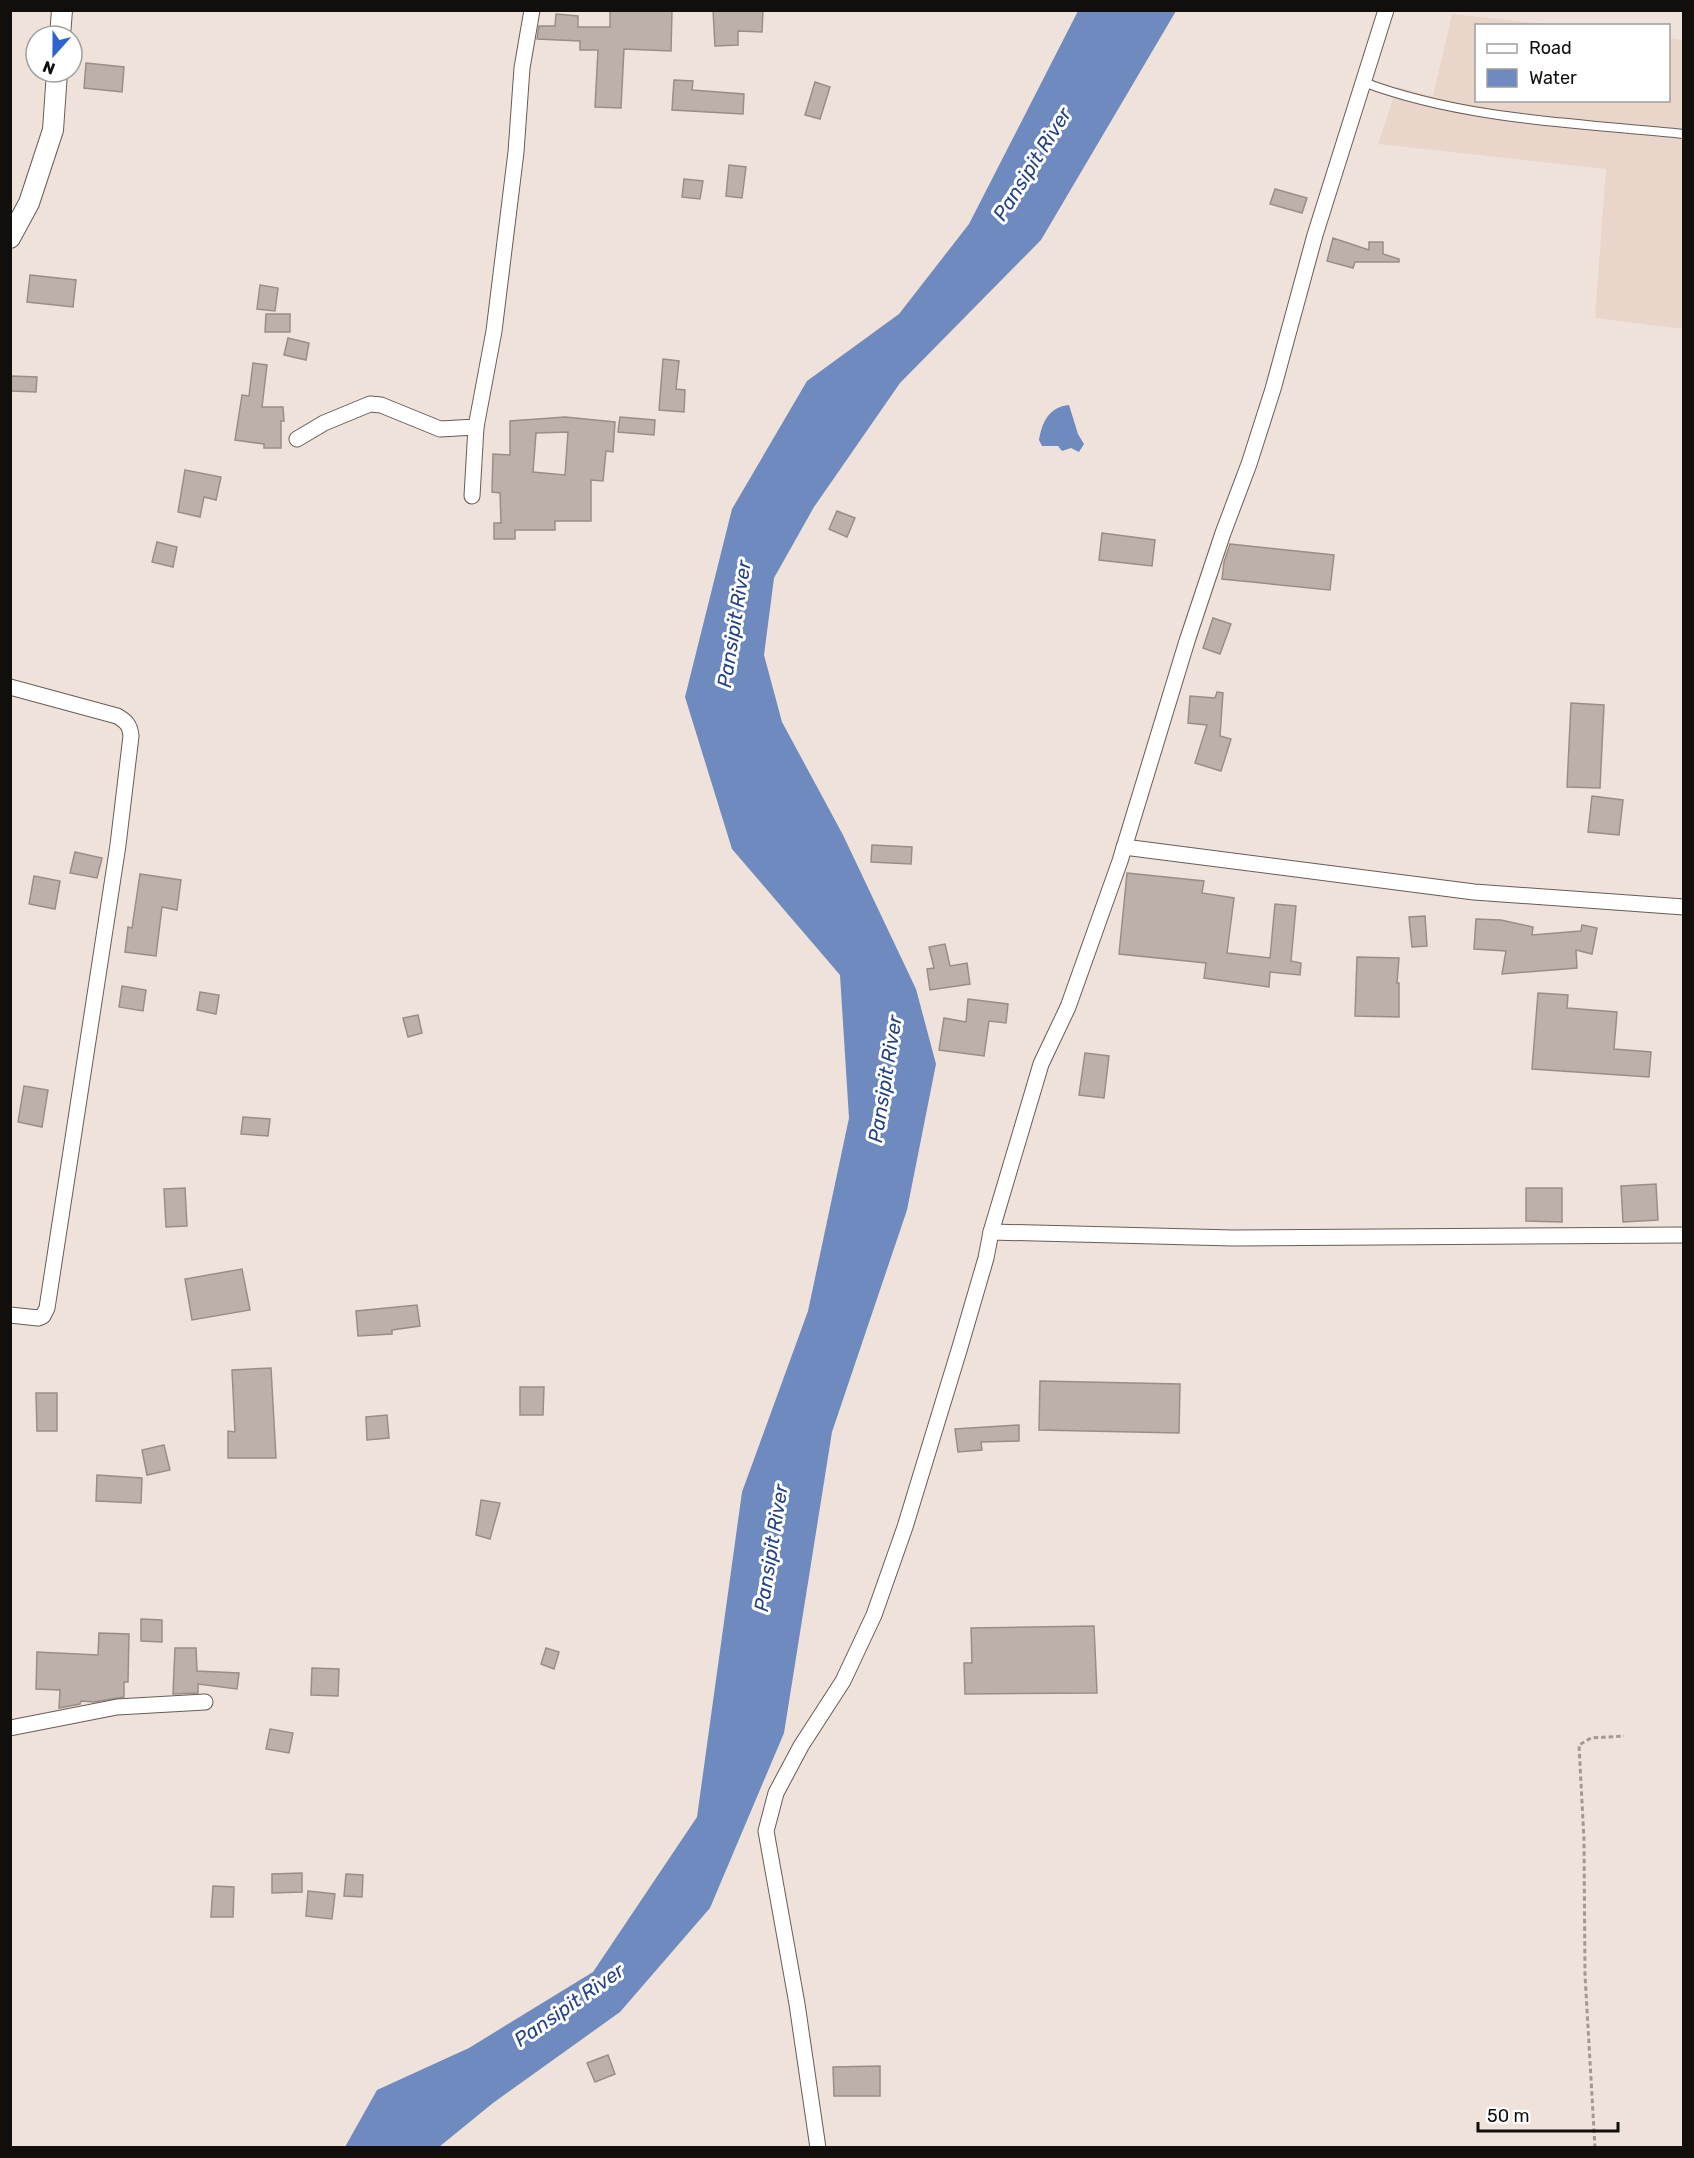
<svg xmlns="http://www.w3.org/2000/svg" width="1694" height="2158" font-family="Rubik,sans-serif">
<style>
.built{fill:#e9d5ca}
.water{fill:#6e8abf}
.building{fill:#bdb0a9;stroke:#998e87;stroke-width:1.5;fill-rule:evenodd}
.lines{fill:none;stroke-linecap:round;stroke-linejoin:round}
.service-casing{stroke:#675c56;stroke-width:10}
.minor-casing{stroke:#675c56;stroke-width:17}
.tertiary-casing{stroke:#675c56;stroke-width:22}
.path{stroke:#a39994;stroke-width:3;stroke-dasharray:4.5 3;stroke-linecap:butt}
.service{stroke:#fff;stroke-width:8}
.minor{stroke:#fff;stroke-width:15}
.tertiary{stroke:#fff;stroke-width:20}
.labels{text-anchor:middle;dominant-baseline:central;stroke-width:6;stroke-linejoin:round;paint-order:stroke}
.water-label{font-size:20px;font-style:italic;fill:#244385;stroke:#fff}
</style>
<rect width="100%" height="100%" fill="#efe2db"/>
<path class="built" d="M1452,14L1555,25L1476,26V100H1668L1669,38L1683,40V329L1595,318L1606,169L1378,144L1397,87L1433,96Z"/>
<g class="water">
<path d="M1078,11H1176L1041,240L900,383L814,507L774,578L764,655L782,722L843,835L916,989L936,1064L907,1210L832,1432L784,1733L710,1908L620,2012L493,2103L439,2147H345L377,2090L469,2048L593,1972L697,1817L742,1492L808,1311L849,1118L840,975L732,849L685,697L732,509L807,381L899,314L969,224Z"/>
<path d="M1069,405L1078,434L1084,444L1079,452L1071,448L1062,451L1058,446H1042L1039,440C1042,422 1049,407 1069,405Z"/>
</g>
<g class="building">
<path d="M610,10L672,11L671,51L624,49L621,108L595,107L598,50H580V41L537,39L539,26H555L556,14L578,16V27H610Z"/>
<path d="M713,10H763L762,32L738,31V45L715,46Z"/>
<path d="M86,63L124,67L122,92L84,88Z"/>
<path d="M674,80L693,81L692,90L744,94L743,114L672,110Z"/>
<path d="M815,82L830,87L820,119L805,115Z"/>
<path d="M729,165L746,167L742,198L726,196Z"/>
<path d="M684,179L703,181L700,199L682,197Z"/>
<path d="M1275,189L1307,198L1302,213L1270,204Z"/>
<path d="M1333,238L1369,250V242H1383V254L1399,259V262H1355L1353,268L1327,261Z"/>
<path d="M30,275L76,280L73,307L27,302Z"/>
<path d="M260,285L278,288L275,311L257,309Z"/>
<path d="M266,314H290V332H265Z"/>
<path d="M288,338L309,343L306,360L284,355Z"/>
<path d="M663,359L679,361L676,389L685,390L684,412L659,410Z"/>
<path d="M253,363L267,365L262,407H283L284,421H281V448H264V444L235,440L242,395L249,396Z"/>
<path d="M11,376L37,377L36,392L11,391Z"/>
<path d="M565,417L615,422L613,452L606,451L603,481L591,480V521H555V530H515V539H494V523H501L500,493L492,492L493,454L510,455V421ZM568,432L565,475L533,472L536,433Z"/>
<path d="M620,417L655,420L654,435L618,432Z"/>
<path d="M185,470L221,477L216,500L204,497L200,517L178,512Z"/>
<path d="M837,511L855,518L847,537L829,529Z"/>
<path d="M1102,533L1155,540L1152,566L1099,560Z"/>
<path d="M157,542L177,547L173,567L152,562Z"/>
<path d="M1230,544L1334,555L1330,590L1222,579L1224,562Z"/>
<path d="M1213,618L1231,624L1220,654L1203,648Z"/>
<path d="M1217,692L1223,693L1220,736L1231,739L1221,771L1195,763L1207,725L1188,723L1190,696L1215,698Z"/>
<path d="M1571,703L1604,705L1600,788L1567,787Z"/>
<path d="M1592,796L1623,800L1619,835L1588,832Z"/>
<path d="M872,845L912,847L911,864L871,862Z"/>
<path d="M75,852L102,858L97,878L70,873Z"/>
<path d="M1127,873L1204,881L1202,893L1234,898L1227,953L1270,958L1275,904L1296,906L1291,961L1301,963L1300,975L1270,972L1269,987L1204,978L1206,963L1119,954Z"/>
<path d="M140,874L181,880L177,910L162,907L156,956L125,952L128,927L132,928Z"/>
<path d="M34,876L60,881L55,909L29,904Z"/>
<path d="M1425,916L1427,946L1412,947L1409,917Z"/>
<path d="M1476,919L1501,920L1533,927L1532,935L1581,931L1582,925L1597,928L1592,954L1576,950L1577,968L1502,974L1506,951L1474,949Z"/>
<path d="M945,944L950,966L967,963L970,984L930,990L927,969L934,968L929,947Z"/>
<path d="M1357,957L1399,958L1397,983H1399V1017L1355,1016Z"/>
<path d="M122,986L146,990L143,1011L119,1007Z"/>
<path d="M200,992L219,995L216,1014L197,1010Z"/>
<path d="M1538,993L1568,995L1567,1008L1617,1012L1614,1049L1651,1052L1649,1077L1532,1069Z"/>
<path d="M968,999L1008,1004L1006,1023L989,1021L984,1056L939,1050L944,1018L966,1022Z"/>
<path d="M418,1015L422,1033L408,1037L403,1018Z"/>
<path d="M1085,1053L1109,1056L1104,1098L1079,1095Z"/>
<path d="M24,1086L48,1090L42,1127L18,1122Z"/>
<path d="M243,1117L270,1119L268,1136L241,1134Z"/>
<path d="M1656,1184L1658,1220L1623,1222L1621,1186Z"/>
<path d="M185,1188L187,1226L166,1227L164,1189Z"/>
<path d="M1526,1188H1562V1222L1526,1221Z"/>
<path d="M242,1269L250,1310L192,1320L185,1279Z"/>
<path d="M417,1305L420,1326L392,1330V1334L358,1336L356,1311Z"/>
<path d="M271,1368L276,1458H228V1431L235,1432L232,1370Z"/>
<path d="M1040,1381L1180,1384L1179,1433L1039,1430Z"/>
<path d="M520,1387H544L543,1415H520Z"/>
<path d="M36,1393H57V1431H37Z"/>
<path d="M387,1415L389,1438L367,1440L366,1417Z"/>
<path d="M1019,1425V1441L981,1442L982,1450L958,1452L955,1429Z"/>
<path d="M164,1445L170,1470L147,1475L142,1450Z"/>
<path d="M97,1475L142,1478L141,1503L96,1501Z"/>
<path d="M481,1500L500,1503L490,1539L476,1535Z"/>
<path d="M141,1619L162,1620V1642L141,1641Z"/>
<path d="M1094,1626L1097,1693L965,1694L964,1663H972L971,1628Z"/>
<path d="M99,1633L129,1634L128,1682H124V1697L94,1702L81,1701L80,1704L59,1708L60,1690L36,1689L37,1652L98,1655Z"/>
<path d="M175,1648H196L197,1671L239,1673L237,1689L198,1684V1693L173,1694Z"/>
<path d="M546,1648L559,1652L554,1669L541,1664Z"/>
<path d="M312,1668L339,1669L338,1696L311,1695Z"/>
<path d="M270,1729L293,1733L289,1753L266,1749Z"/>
<path d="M302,1873V1892L272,1893V1874Z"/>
<path d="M346,1874L363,1875L362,1897L344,1896Z"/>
<path d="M213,1886L234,1887L233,1917H211Z"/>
<path d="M308,1891L335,1894L332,1919L306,1916Z"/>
<path d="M608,2055L615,2074L595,2082L587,2063Z"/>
<path d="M880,2066V2096H834L833,2067Z"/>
</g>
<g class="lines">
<g class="service-casing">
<path id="service" d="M1363,82C1464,120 1577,123 1684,134"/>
</g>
<g class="minor-casing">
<g id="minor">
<path d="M297,439L324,423L370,404L381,405L440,429L476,427L494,331L516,152L522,68L532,10"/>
<path d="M472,496L476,427"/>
<path d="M10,687L117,716C126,721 130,725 131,736L118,845L47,1308L43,1316L38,1318L10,1315"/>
<path d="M1124,847L1474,892L1684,907"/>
<path d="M991,1232L1233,1238L1684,1235"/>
<path d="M10,1728L117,1707L205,1702"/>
<path d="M818,2148L797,2004L766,1831L776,1793L801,1746L843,1681L874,1615L905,1527L960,1347L986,1258L991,1232L1041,1064L1068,1007L1120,861L1187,641L1223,533L1249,464L1273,389L1315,235L1386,10"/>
</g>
</g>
<g class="tertiary-casing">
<g id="tertiary">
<path d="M60,36L62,10"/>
<path d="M10,238L29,203L53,130L57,72"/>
</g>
</g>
<path class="path" d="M1595,2148L1585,1975L1584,1840L1579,1745L1591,1738L1624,1736"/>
<use href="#service" class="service"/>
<use href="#minor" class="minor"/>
<use href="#tertiary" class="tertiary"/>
</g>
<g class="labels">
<g class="water-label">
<text transform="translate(1032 164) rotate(-58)">Pansipit River</text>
<text transform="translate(734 624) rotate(-81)">Pansipit River</text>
<text transform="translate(885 1079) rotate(-81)">Pansipit River</text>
<text transform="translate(771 1548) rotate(-81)">Pansipit River</text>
<text transform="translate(569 2005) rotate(-35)">Pansipit River</text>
</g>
</g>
<rect width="1694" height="2158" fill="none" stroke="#120e0c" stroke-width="24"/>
<rect x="1475" y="24" width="195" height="78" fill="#ffffff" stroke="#a09f9e" stroke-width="1.5"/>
<rect x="1487" y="44" width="30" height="9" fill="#ffffff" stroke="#a09f9e" stroke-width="1.5"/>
<text x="1529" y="54" font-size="18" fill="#120e0c">Road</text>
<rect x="1487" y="69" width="30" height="18" fill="#6e8abf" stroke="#a09f9e" stroke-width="1.5"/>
<text x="1529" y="84" font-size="18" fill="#120e0c">Water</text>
<g transform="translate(54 54) rotate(201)"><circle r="28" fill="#ffffff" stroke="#a09f9e" stroke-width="1.5"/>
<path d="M0-4.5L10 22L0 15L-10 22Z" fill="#3062d0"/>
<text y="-9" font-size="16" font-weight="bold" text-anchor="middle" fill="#120e0c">N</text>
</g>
<path d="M1478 2122v9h140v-9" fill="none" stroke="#120e0c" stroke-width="3"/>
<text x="1487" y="2122" font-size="18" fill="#120e0c" stroke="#ffffff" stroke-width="4.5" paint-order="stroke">50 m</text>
</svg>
